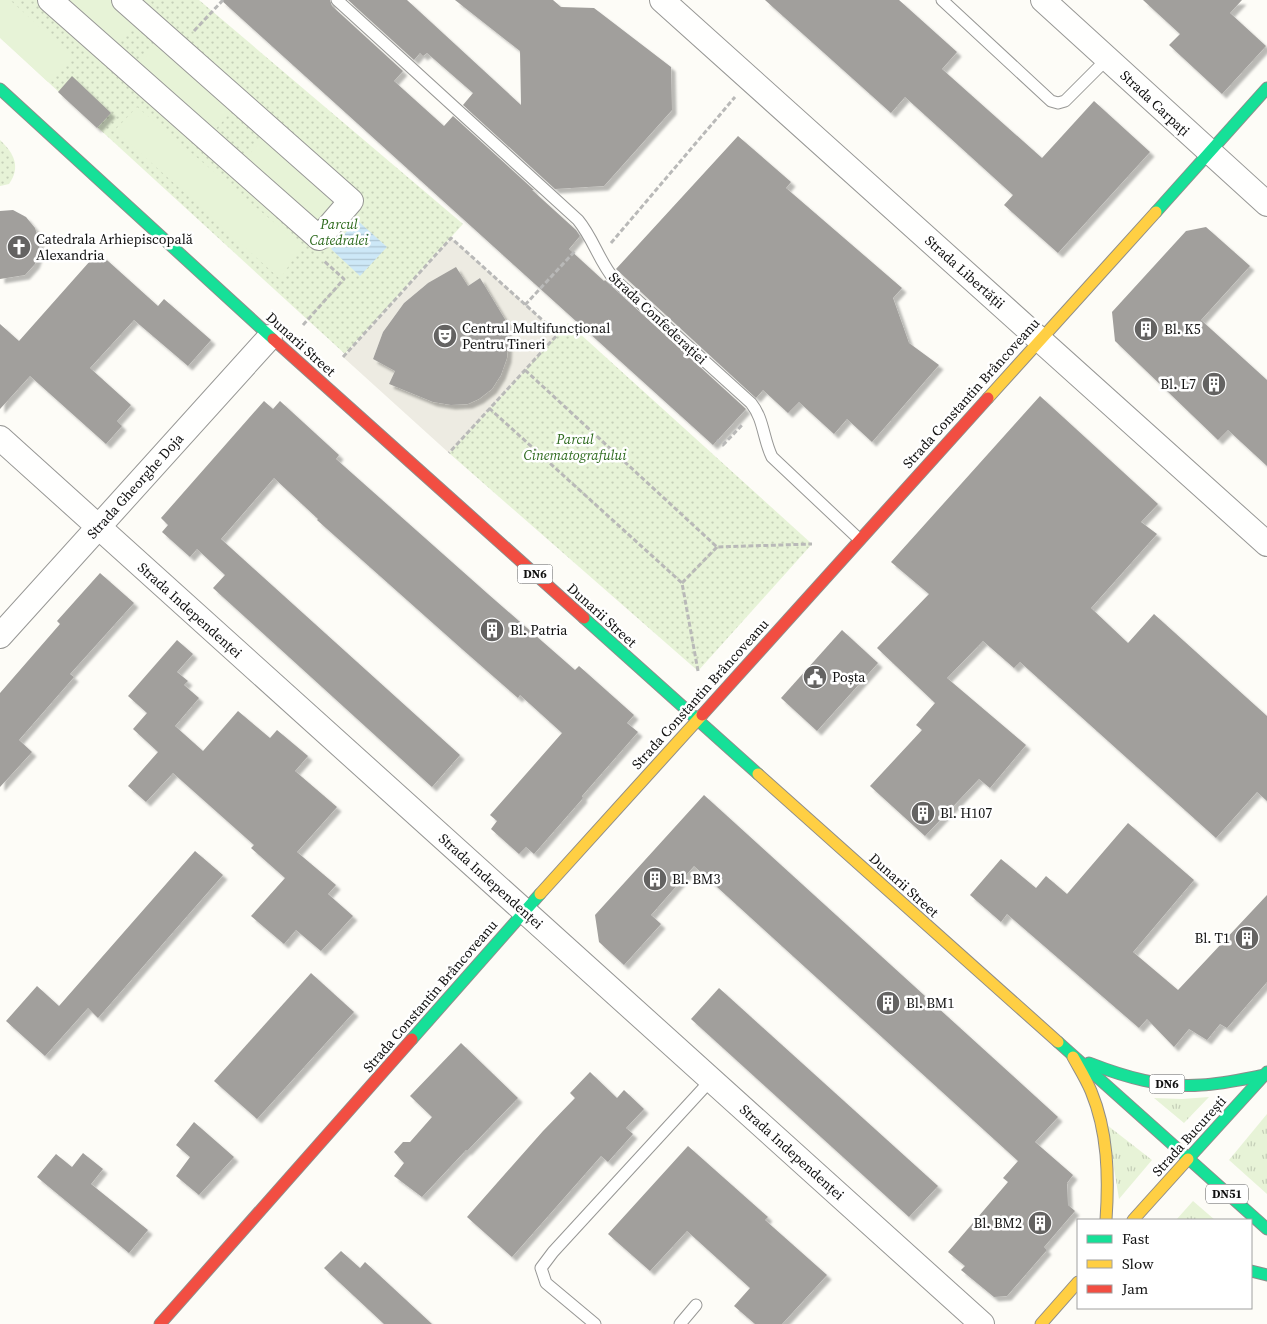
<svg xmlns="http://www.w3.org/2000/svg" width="1267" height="1324" font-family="'Source Serif 4',serif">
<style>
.grass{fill:url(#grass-tufts)}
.park{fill:url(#park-dots)}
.garden{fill:#e7f3d7}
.plaza{fill:#edebe2;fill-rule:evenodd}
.water{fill:url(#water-rules)}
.building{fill:#a19f9c;filter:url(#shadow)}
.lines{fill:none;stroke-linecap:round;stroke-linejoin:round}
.lane-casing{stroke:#979795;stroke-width:13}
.street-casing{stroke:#979795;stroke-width:26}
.fast-casing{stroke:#8e8d8b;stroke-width:13}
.slow-casing{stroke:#8e8d8b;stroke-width:13}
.jam-casing{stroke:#8e8d8b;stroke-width:13}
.path{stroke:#b9b9b8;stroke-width:3;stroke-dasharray:5 2.5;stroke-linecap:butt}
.lane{stroke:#fffffe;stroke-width:11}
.street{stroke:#fffffe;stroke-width:24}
.fast{stroke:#16e098;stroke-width:11}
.slow{stroke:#ffcf43;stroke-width:11}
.jam{stroke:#f24e42;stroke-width:11}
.labels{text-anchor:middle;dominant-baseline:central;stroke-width:5;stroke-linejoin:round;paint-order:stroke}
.shield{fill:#fff;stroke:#585858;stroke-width:1}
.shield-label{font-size:12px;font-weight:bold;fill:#111}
.street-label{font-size:14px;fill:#111;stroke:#fff}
.park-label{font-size:14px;font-style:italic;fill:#2f6b1f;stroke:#fff}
.poi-label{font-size:14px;fill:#111;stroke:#fff;text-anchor:start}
</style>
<defs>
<pattern id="grass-tufts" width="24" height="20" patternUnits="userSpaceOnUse" patternTransform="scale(1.25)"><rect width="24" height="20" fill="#e7f3d7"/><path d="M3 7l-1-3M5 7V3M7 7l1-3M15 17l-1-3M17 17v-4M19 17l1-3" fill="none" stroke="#c5cfb8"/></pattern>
<pattern id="park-dots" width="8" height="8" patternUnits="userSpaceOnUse" patternTransform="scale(1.25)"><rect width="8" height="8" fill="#e7f3d7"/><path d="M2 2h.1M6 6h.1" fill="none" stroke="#c5cfb8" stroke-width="1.8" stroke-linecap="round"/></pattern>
<pattern id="water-rules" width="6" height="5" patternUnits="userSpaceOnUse" patternTransform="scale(1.25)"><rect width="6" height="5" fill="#cde8f7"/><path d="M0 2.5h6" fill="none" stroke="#afc6d3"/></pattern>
<filter id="shadow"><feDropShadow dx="4.5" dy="4.5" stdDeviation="1" flood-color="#0004"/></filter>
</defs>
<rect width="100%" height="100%" fill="#fdfcf7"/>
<g class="grass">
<path d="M1209,1097L1184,1123L1154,1098L1182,1099Z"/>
<path d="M1267,1114V1194L1229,1160Z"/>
<path d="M1107,1125L1152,1160L1119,1199Z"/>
<path d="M1193,1201L1215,1220H1176Z"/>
</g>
<g class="park">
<path d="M0,0H199L463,224L345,354L0,38Z"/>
<path d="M0,140C14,153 21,167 9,184L0,186Z"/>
<path d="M568,323L812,544L698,671L449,453Z"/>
</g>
<g class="garden">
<path d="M0,0H10L72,56L48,82L0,37Z"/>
<path d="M66,0H108L135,24L117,45Z"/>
<path d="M157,44L233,110L214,131L139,64Z"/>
<path d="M137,107L302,246L280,279L115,130Z"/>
<path d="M264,138L337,203L319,224L245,159Z"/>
</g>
<path class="plaza" d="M451,238L558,334L449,453L343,357ZM480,278L506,321L508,340L507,358L501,375L492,389L479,399L468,404L451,405L433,402L389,384L395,371L373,359L383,332L404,303L428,283L468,286Z"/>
<path class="water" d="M357,220L387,247L360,276L331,249Z"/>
<g class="building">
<path d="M221,0H330L332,6L403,71L394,81L444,126L453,116L534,190H532L576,230L580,236L569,249L604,281L605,280L746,409L713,445Z"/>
<path d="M348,0H407L521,105L520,51L455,0H553L561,7L594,8L671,67L672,110L604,186L555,189L463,105L473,93L427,53L423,56L420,53L414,60Z"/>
<path d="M765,0H899L957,52L942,69L1042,158L1094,101L1150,152L1058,253L1004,205L1013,195L905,97L891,113Z"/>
<path d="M1143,0H1242L1230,13L1266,46L1222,94L1169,45L1180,34Z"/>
<path d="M72,76L111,113L97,128L58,92Z"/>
<path d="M738,136L791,182L786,188L902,288L893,298L909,343L939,365L872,442L847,419L834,434L799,402L788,413L763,390L756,398L616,269Z"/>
<path d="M13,210L26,217L35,228L39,241V253L35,264L25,275L0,279V211Z"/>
<path d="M1206,227L1250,266L1201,320L1267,380V466L1228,430L1218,440L1115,341L1112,312L1186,231Z"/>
<path d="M98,252L158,306L164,299L211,340L188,366L134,320L90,368L131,405L117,421L122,426L106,444L30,376L0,409V324L19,341Z"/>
<path d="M456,267L468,286L480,278L506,321L508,340L507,358L501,375L492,389L479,399L468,404L451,405L433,402L389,384L395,371L373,359L383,332L404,303L428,283Z"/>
<path d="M1040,396L1158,504L1141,522L1157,534L1091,608L1128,643L1154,614L1267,716V801L1257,792L1216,838L1020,662L1014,668L983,641L947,678L1026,745L990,788L979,779L925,836L870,786L922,730L916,725L935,703L877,648L929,594L891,562Z"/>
<path d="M264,401L273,409L280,401L339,455L336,459L488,594L575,670L579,666L634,715L627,723L638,732L582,796L583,798L534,854L526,847L519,854L491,829L497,821L490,815L562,733L520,695L518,698L462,649L317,520L318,519L274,478L221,539L460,755L432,787L213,588L225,575L197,549L190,557L162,532L168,525L161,518Z"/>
<path d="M100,573L134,603L70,674L74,677L19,740L32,752L0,787V693L60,624L57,621Z"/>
<path d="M842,630L878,663L817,731L781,698Z"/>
<path d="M177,640L193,654L177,672L188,681L184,685L199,698L175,726L203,751L238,711L270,738L277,730L308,756L295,771L337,807L297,852L336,885L328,894L353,916L321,951L296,930L284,944L251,916L285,878L251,848L254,845L173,773L146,802L128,786L158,752L133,729L147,713L128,696Z"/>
<path d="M704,795L1058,1117L1035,1142L1073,1175L1067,1183L1068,1205L1075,1211L1044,1247L1047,1250L1007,1296L994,1297L961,1270L965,1266L948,1252L1008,1182L1003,1178L1018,1161L694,866L651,915L661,924L624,965L599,942L595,915Z"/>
<path d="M1128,823L1194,880L1133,952L1178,990L1267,895V982L1227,1028L1220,1024L1207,1040L1189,1029L1174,1047L1147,1019L1139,1028L1007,914L1001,922L970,895L1001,859L1036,888L1046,876L1067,894Z"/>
<path d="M195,851L223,875L98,1018L88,1008L45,1056L6,1021L37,986L59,1006Z"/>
<path d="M311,973L354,1012L257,1119L214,1081Z"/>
<path d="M719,988L938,1186L909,1217L691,1019Z"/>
<path d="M461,1043L518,1098L467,1151L466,1150L422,1197L394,1176L404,1163L394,1152L403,1142H410L432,1117L410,1096Z"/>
<path d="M590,1072L617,1098L624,1090L644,1109L626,1128L633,1134L608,1162L601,1156L512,1257L467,1217L543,1131L575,1098L570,1093Z"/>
<path d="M194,1122L234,1157L199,1195L176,1176L190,1157L176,1145Z"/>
<path d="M688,1146L768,1217L765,1220L827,1275L782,1324H755L734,1306L750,1288L687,1231L650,1271L608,1234Z"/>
<path d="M83,1153L103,1169L91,1184L148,1230L129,1253L37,1177L56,1154L72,1167Z"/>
<path d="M341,1251L360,1268L365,1262L432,1324H384L324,1268Z"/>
</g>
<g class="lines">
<g class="lane-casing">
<g id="lane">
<path d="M337,0L578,220C593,238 599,261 614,279L751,403C764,419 763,439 772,457L859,539"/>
<path d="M942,0L1051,101L1058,103L1065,101L1107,59"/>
<path d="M595,1324L546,1283L541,1268L553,1252L711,1080"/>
<path d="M680,1324L696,1305"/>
</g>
</g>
<g class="street-casing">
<g id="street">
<path d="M50,0L319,238L351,201L124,0"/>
<path d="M662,0L1267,544"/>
<path d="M1043,0L1267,204"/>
<path d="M0,438L982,1324"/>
<path d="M0,636L270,337"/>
</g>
</g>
<g class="fast-casing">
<g id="fast">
<path d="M0,89L273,339"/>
<path d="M1156,212L1267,88"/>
<path d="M584,618L758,774"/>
<path d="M412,1039L540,894"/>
<path d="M1058,1042L1267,1229"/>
<path d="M1089,1063C1125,1077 1162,1088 1201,1085C1223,1084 1244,1079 1265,1075"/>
<path d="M1188,1159L1267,1072"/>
<path d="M1251,1271L1267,1275"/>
</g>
</g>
<g class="slow-casing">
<g id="slow">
<path d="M988,398L1156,212"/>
<path d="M758,774L1058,1042"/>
<path d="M540,894L702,715"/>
<path d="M1073,1057C1079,1068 1086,1079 1091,1091C1108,1132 1109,1176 1106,1220"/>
<path d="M1133,1220L1188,1159"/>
<path d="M1041,1324L1078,1282"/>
</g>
</g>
<g class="jam-casing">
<g id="jam">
<path d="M273,339L584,618"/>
<path d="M702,715L988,398"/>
<path d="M160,1324L412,1039"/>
</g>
</g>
<g class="path">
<path d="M194,31L223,0"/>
<path d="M611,243L735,97"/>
<path d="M525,305L576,250"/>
<path d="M303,325L344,279L324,261"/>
<path d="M343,357L451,238L558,334L449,453"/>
<path d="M525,370L717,547L812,544"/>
<path d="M489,408L682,583L698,671"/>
<path d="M717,440L723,445L743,424"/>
<path d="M682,583L717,547"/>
</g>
<use href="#lane" class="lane"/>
<use href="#street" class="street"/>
<use href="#fast" class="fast"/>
<use href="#slow" class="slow"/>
<use href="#jam" class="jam"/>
</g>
<defs>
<g id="church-disc" transform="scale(1.25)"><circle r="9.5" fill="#646362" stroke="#fff"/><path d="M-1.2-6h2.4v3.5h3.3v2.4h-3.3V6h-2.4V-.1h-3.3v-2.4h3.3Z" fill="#fff"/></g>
<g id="building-disc" transform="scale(1.25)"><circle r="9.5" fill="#646362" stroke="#fff"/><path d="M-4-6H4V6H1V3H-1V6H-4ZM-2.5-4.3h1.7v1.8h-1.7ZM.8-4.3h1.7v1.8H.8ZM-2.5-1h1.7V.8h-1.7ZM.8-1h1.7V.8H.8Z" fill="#fff"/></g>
<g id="theatre-disc" transform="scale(1.25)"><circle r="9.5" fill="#646362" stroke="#fff"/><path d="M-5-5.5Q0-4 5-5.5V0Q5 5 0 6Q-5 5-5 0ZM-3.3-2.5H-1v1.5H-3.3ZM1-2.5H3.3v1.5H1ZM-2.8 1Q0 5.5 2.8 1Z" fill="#fff"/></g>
<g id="civic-disc" transform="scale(1.25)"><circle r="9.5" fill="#646362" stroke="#fff"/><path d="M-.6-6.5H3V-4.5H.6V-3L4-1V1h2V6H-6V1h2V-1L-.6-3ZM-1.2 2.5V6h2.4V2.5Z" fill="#fff"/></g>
</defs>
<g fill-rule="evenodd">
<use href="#church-disc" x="19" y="247"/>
<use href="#building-disc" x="1146" y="329"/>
<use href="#theatre-disc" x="445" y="336"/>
<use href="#building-disc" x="1214" y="384"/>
<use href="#building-disc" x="492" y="630"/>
<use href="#civic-disc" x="815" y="677"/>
<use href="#building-disc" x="923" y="813"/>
<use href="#building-disc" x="655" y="879"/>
<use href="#building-disc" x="1247" y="938"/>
<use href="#building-disc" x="888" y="1003"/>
<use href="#building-disc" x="1040" y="1223"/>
</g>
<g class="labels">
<g class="shield">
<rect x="517.5" y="564.5" width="35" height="19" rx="4"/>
<rect x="1149.5" y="1074.5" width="35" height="19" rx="4"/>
<rect x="1206" y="1184.5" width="42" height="19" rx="4"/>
</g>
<g class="shield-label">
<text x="535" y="574">DN6</text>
<text x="1167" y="1084">DN6</text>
<text x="1227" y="1194">DN51</text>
</g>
<g class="street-label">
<text transform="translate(1155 103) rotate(43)">Strada Carpați</text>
<text transform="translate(965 272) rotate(42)">Strada Libertății</text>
<text transform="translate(658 318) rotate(43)">Strada Confederației</text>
<text transform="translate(301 344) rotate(42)">Dunarii Street</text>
<text transform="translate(971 393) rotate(-48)">Strada Constantin Brâncoveanu</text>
<text transform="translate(135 486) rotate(-48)">Strada Gheorghe Doja</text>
<text transform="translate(190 610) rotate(42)">Strada Independenței</text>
<text transform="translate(602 615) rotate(42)">Dunarii Street</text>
<text transform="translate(700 694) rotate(-48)">Strada Constantin Brâncoveanu</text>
<text transform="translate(491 881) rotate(42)">Strada Independenței</text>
<text transform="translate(904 885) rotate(42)">Dunarii Street</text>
<text transform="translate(430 996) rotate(-49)">Strada Constantin Brâncoveanu</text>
<text transform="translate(1189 1136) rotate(-48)">Strada București</text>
<text transform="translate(792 1152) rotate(42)">Strada Independenței</text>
</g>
<g class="park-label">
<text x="339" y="224">Parcul<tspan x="339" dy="16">Catedralei</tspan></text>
<text x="575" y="439">Parcul<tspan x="575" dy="16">Cinematografului</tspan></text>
</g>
<g class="poi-label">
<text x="36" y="239">Catedrala Arhiepiscopală<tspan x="36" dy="16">Alexandria</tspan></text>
<text x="462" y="328">Centrul Multifuncțional<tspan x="462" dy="16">Pentru Tineri</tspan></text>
<text x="1164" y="329">Bl. K5</text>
<text x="1196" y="384" text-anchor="end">Bl. L7</text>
<text x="510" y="630">Bl. Patria</text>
<text x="832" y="677">Poșta</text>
<text x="940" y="813">Bl. H107</text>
<text x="672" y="879">Bl. BM3</text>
<text x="1230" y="938" text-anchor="end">Bl. T1</text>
<text x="906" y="1003">Bl. BM1</text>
<text x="1022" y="1223" text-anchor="end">Bl. BM2</text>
</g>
</g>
<rect x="1077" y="1219" width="175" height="90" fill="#ffffff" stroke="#a0a0a0"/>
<rect x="1087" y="1235" width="25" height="8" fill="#16e098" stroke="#a0a0a0"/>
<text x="1122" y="1244" font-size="15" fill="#111111">Fast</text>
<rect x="1087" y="1260" width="25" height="8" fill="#ffcf43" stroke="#a0a0a0"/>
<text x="1122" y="1269" font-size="15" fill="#111111">Slow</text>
<rect x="1087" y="1285" width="25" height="8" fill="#f24e42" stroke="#a0a0a0"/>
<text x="1122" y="1294" font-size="15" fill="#111111">Jam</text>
</svg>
